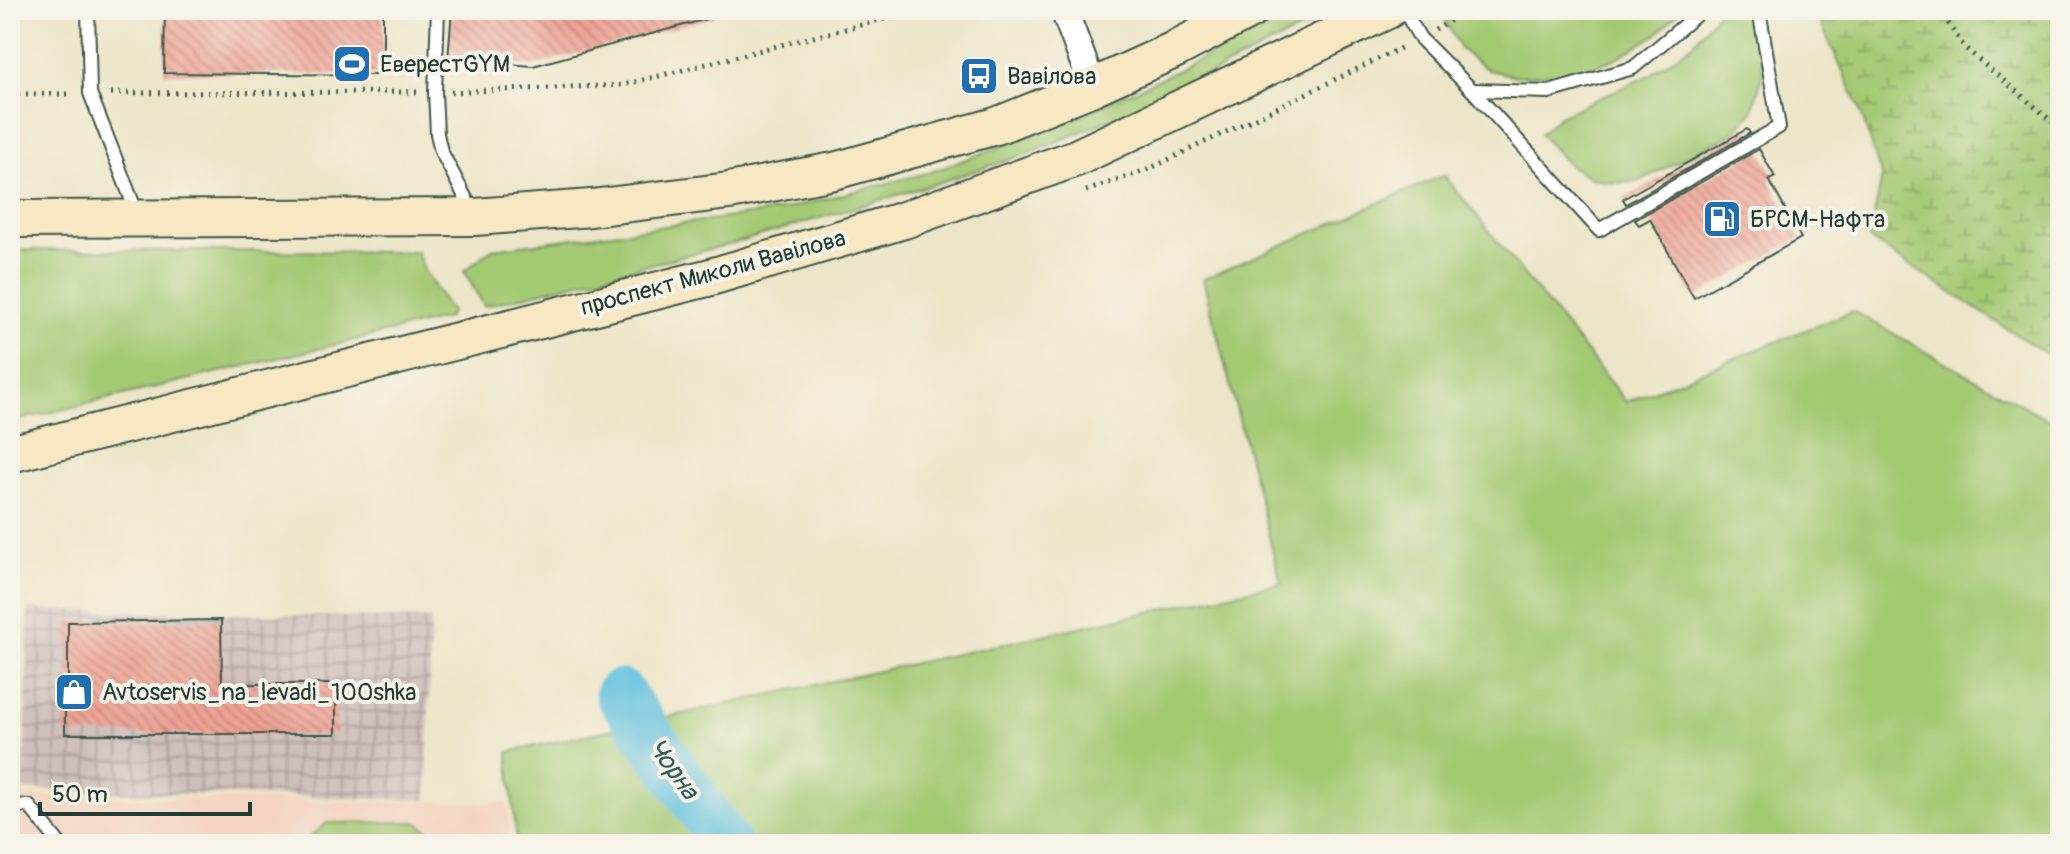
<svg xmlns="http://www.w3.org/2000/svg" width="2070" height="854" font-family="Pangolin,sans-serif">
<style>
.built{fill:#f4d3c0}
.industrial{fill:url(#industrial-grid)}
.green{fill:#a4c973;stroke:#628354;stroke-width:2}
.wetland{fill:url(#wetland-marsh);stroke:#628354;stroke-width:2}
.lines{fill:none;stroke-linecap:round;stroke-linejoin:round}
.river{stroke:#60c1de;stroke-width:50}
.building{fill:url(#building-back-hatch)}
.service-casing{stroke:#3e564a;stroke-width:16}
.minor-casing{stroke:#3e564a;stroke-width:30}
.secondary-casing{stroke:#3e564a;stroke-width:40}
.path{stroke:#3e564a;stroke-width:5;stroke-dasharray:2 6;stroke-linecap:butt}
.service{stroke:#fff;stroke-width:12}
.minor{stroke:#fff;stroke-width:26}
.secondary{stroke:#f7e8c3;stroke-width:36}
.labels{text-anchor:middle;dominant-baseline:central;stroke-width:8;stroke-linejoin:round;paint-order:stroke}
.poi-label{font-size:24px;fill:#1f3d34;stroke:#f7f3e8;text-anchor:start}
.street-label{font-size:24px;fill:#1f3d34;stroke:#f7f3e8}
.water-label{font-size:26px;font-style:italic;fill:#2f5e5e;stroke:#f7f3e8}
</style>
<defs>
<pattern id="industrial-grid" width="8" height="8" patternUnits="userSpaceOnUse" patternTransform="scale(2)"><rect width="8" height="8" fill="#d0c0bc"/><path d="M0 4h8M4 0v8" fill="none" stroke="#a89d9a"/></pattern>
<pattern id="wetland-marsh" width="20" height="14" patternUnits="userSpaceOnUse" patternTransform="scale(2)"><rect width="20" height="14" fill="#a4c973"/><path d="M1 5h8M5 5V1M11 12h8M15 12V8" fill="none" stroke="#85a45f"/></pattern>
<pattern id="building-back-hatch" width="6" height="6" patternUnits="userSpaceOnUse" patternTransform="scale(2)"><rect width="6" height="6" fill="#eea394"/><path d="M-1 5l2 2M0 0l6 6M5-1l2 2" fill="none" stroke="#c0867a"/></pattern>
</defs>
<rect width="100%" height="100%" fill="#f7f3e8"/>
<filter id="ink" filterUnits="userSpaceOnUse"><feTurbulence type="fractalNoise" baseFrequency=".0125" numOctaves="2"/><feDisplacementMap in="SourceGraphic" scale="16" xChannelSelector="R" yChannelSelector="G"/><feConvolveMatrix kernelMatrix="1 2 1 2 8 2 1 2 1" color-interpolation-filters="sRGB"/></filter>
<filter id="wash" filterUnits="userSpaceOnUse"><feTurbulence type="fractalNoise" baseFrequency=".006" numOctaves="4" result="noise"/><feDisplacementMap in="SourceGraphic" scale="32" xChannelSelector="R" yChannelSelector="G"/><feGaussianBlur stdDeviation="1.8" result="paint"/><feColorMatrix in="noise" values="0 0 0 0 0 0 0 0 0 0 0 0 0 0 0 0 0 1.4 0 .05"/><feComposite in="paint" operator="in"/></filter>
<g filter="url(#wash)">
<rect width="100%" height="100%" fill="#ede5c8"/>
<path class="built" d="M10,796L507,803L510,844H10Z"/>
<path class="industrial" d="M28,609L431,619L427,800L24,790Z"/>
<g class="green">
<path d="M1306,10H1339L1174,92L1033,152L931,185L739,242L484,306L464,271L492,249L778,211L931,172L1065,123Z"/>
<path d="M1449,10H1681L1657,34L1617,58L1575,73L1516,76L1488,70L1460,49L1444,18Z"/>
<path d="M1720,10H1753L1761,46L1762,77L1752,112L1734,133L1640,181L1616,183L1593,179L1569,165L1540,134L1559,116L1650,75L1692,45Z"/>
<path d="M1444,175L1626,402L1853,311L2060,426V844H517L508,752L1281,583L1203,279Z"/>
<path d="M10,250L417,252L425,272L451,312L447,318L10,422Z"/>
<path d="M417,822L447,844H301L327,823Z"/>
</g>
<path class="wetland" d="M1818,10H2060V363L1869,239L1882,177L1859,106L1821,24Z"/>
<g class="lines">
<path class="river" d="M620,694L726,844"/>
</g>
<g id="blocks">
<g class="building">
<path d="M165,10H383V75L164,73Z"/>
<path d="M452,10H713L714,17L533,66L448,59Z"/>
<path d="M1747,129L1750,133L1626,204L1623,199Z"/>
<path d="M1759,149L1775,177L1769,180L1801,238L1694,298L1650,219L1639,225L1635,220Z"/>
<path d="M221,620L222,684H336V734H65V685H68V622Z"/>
</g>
</g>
</g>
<g filter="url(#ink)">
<use href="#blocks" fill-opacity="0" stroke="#3e564a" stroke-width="2"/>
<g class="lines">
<g class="service-casing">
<g id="service">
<path d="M88,10L90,93L138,216"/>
<path d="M438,10L435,92L437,134L441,151L474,214"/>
<path d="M1404,10L1420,38L1472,90L1599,230L1779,127L1759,10"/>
<path d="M1472,90L1549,92L1633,68L1702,10"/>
<path d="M10,805L29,806L60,844"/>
</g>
</g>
<g class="minor-casing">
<path id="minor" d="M1064,10L1093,87"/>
</g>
<g class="secondary-casing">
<g id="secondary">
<path d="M10,219L475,217L591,208L729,191L834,171L996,126L1093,87L1174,50L1250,10"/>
<path d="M10,454L707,278L904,220L1076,158L1388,10"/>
</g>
</g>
<g class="path">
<path d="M1939,10L1965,48L2060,128"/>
<path d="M1435,30L1468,10"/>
<path d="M451,92L623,85L920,10"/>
<path d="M111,93L417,92"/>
<path d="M10,94H73"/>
<path d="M1086,191L1149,169L1405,46"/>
</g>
<use href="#service" class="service"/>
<use href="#minor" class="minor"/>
<use href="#secondary" class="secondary"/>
</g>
</g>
<defs>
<g id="stadium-square" transform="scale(2)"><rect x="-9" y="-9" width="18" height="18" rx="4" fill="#1f6fb2" stroke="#f7f3e8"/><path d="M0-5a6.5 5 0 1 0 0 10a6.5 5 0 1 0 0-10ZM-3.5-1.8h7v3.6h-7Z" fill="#fff"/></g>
<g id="bus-square" transform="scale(2)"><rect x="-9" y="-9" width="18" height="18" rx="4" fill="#1f6fb2" stroke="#f7f3e8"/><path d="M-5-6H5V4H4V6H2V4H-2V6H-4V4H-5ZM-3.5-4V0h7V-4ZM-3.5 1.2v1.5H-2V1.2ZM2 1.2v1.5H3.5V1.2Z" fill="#fff"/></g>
<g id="fuel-square" transform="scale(2)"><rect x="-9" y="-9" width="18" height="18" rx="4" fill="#1f6fb2" stroke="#f7f3e8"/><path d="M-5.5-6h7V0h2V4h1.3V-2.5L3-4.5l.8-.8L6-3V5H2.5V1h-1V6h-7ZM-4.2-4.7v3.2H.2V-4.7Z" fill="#fff"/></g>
<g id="shop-square" transform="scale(2)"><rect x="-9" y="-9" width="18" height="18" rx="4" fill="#1f6fb2" stroke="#f7f3e8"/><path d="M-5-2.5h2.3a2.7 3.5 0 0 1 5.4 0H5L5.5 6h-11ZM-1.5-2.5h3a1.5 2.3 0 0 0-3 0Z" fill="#fff"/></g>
</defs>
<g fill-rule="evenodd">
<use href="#stadium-square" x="352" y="64"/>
<use href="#bus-square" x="979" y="76"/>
<use href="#fuel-square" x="1722" y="219"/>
<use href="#shop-square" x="74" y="692"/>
</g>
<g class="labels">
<g class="poi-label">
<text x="380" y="64">ЕверестGYM</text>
<text x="1007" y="76">Вавілова</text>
<text x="1750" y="219">БРСМ-Нафта</text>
<text x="102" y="692">Avtoservis_na_levadi_100shka</text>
</g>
<g class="street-label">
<text transform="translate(713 273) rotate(-15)">проспект Миколи Вавілова</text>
</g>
<g class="water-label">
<text transform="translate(673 769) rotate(55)">Чорна</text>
</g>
</g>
<rect width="2070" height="854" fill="none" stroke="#f7f3e8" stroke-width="40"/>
<path d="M40 802v12h210v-12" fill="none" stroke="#1f3d34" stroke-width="4"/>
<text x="52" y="802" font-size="24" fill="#1f3d34" stroke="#f7f3e8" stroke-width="6" paint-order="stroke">50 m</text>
</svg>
